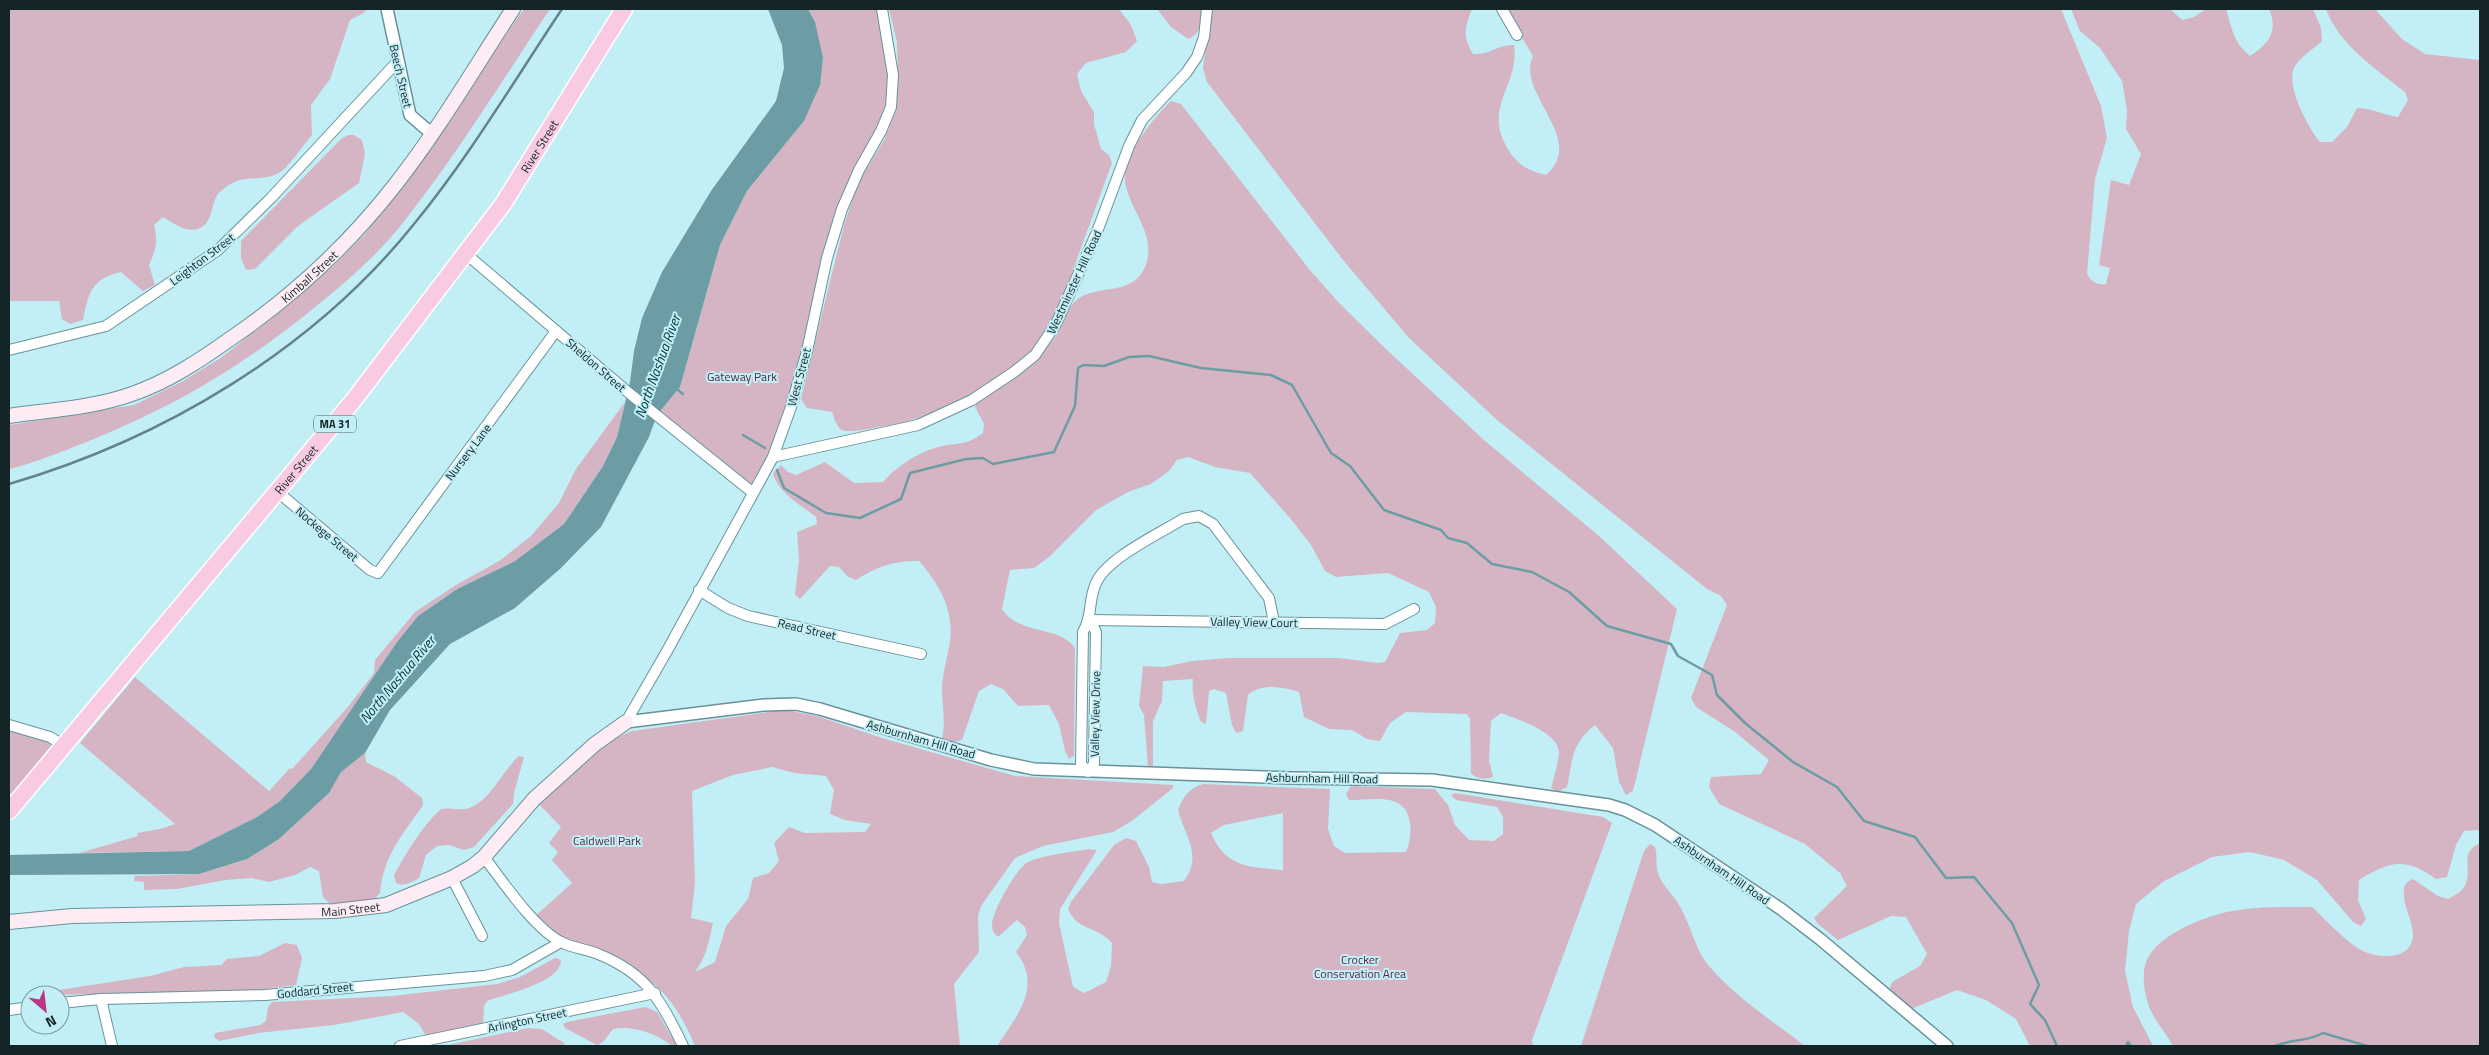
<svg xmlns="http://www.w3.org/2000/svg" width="2489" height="1055" font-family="'Titillium Web',sans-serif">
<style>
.green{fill:#d5b5c4;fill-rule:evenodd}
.water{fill:#6d9da4}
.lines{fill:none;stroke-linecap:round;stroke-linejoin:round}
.stream{stroke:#6d9da4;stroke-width:2.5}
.minor-casing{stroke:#689299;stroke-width:12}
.tertiary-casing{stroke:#689299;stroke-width:14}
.secondary-casing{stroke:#689299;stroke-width:16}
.trunk-casing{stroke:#fff;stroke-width:19}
.minor{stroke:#fff;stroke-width:10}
.tertiary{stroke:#fff;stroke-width:11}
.secondary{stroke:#fdecf4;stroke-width:14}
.trunk{stroke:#f8cbe2;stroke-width:16}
.rail{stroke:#658488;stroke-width:2.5}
.labels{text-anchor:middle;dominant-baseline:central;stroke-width:4;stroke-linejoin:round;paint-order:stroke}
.shield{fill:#c2eff6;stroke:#486266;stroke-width:1}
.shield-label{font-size:11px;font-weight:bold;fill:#142528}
.street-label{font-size:12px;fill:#142528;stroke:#c2eff6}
.park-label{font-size:12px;fill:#5a2844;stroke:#c2eff6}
.water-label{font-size:14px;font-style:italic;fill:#02343a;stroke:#c2eff6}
</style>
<rect width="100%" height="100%" fill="#c2eff6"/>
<g class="green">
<path d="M9,9H367L362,14L350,20L330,79L311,105L312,135C304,144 288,168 279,173C256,184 244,171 221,191C210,200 214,220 202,227C187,235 175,224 163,217L154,225C158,241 156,250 149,265L155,285L143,291L121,272C91,279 89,292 83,320L70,324L62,319L59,301H9Z"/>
<path d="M524,9H550C502,81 456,156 402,224C378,254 350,279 320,303C249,362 180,404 94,439C66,450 38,462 9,469V425L134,405L183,381L222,357L293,301L332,267L364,235L394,197L433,147L486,62Z"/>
<path d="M808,9H882L893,75L891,107L842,209L791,407L752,492L657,415L680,387L720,245L747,191L804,121L815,22Z"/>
<path d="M889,9H1119L1131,25L1137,41L1126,52L1086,63L1077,74L1081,91L1094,112V124L1101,149L1109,155L1112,163C1099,199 1086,234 1073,270C1066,291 1059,315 1046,333C1013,381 941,417 885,426C875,427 847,435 840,429C836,425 834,417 832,412L807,408L801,399L844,225L858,183L884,140L895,113L898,80L897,42Z"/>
<path d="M1157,9H1202C1200,22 1202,34 1188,39L1171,27Z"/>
<path d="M1211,9H1472C1465,28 1462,35 1473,54C1490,55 1498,44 1514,45C1520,86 1481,107 1509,151C1518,165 1529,171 1546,175C1588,139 1515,93 1533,56L1505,9H2061L2101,106L2107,138L2095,179L2087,274C2092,282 2096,285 2106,284L2110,268L2099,265L2111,180L2129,185L2141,154L2126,129L2127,110L2122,81L2100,48L2080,31L2071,9H2170L2182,20L2194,17L2206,9H2226C2232,28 2233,42 2250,56C2268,44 2279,32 2269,9H2313L2321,28L2322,41C2315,48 2298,58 2294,68C2286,87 2308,127 2320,142H2332L2347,127L2357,108C2372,108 2383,115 2398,117L2408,100L2405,92C2376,69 2339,45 2326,9H2375L2402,39L2425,54L2480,60V830L2464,831L2456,845L2447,877L2436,879C2405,857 2390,861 2359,880L2358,900L2366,919L2361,926L2353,922L2317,880L2284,860L2250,852L2212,857L2164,881L2136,904L2129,931L2125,971L2133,1007L2153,1046H2030L2016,1019L1986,1000L1957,990L1911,1009L1889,991L1892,982L1920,966L1927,954L1906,917L1891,916L1838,940L1818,924L1814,918L1847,886L1840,873L1805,844L1719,804L1709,787L1711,777L1761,774L1769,760L1735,732L1696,707L1691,698L1727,605L1721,596L1707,589L1497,420L1409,338L1343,260L1207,82L1203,68Z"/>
<path d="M1171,101L1181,104L1309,269L1339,303L1387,350L1484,440L1599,536L1677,609L1633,791L1626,795L1619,782L1613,748L1595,725C1571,744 1573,759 1567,787L1558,792L1551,788C1554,777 1558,764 1559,753C1559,732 1517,719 1501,713L1491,721L1489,760L1493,777C1485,780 1476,779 1471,773L1470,719L1467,714L1406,712L1390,723L1380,741L1367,739L1352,730L1329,729L1304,717L1299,692C1282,687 1262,683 1248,695L1243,731L1236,733L1232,725L1226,693L1214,689L1209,691L1206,724L1201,722C1196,708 1191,694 1193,679L1163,681L1162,701L1153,721V767H1148L1144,715L1139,706L1143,666L1164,667L1192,661L1230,658H1339L1378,663L1385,662L1400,633L1427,630L1435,623L1436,607L1429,592L1388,573L1336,577L1325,571L1311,545L1290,518L1250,473L1215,467L1188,457L1177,460L1169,471L1151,484L1128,492L1096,510L1049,557L1034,568L1010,570L1002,609C1020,636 1059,625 1075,648L1074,756L1069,759L1065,751L1059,724L1049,705L1018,706L1003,689L991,684L979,691L962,740L950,743L942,739C946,722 942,707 942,690C942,673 948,657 950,641C954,609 939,584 919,561C896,560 875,567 856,580L847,576L839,567L830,566L800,599L795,595L799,559L797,532L817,524L816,517C801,505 778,493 773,473L781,465L788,472L796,475L825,462L854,483L883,482C896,467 915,454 935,448C956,441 963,448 983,433L984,424L975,407L977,403C1003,383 1032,365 1053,340C1062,328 1065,308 1079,298C1099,285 1129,295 1143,271C1161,238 1129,211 1125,181C1122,156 1154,117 1171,101Z"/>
<path d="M348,135H354L362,140L365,154L359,183L298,226L255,269L246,270L241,258V241L341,139Z"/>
<path d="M625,402L617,437L603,466L564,524L515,561L457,589L418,616L397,642L311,769L280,801L257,817L189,851L79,853L138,836L137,833L160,829L175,824L80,743L135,677L269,791L290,768L292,769L347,708L374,673L375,660L415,612L456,585L499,561L531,536L559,503L576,469Z"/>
<path d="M783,710L814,715L882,738L1015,776L1173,785V788L1132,821L1113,832L1043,846L1015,858L981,906L978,916L979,952L954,984L960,1046H695C685,1022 672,998 651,982L647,984L634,972L561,942L533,918L572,883L552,860L558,852L549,843L561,827L534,799L595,744L602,748L615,738L632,731ZM772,767L794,773L826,776L834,790L830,814L845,820L871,824L865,832L805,833L789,827L774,843L779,861L769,873L753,878L748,899L726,926L715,962L695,972C706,957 709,942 713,923L691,918L695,883L692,791L733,775Z"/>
<path d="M9,725L63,745L9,811Z"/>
<path d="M365,753L366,762L394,776L422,798L423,805C402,836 384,854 380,893L376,897L377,899L350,904L329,903L323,897L319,871L310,867L295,875L269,882L252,878L225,880L177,889L144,890V882L134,881L135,876L199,874L247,859L279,839L329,793L340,772Z"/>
<path d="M519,756L524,757L514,793L513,804L474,847L464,850L449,845L437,846L426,855L419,878C412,882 404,887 396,883L394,875C407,852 421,827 441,809C450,807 461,811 469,808C491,800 502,771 519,756Z"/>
<path d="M1203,784L1330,789L1328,829L1334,846L1345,853L1406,852C1413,836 1414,807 1393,801C1380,797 1362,800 1349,800L1346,794L1351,786L1435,789L1448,805L1455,825L1469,840L1494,841L1503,834V817L1497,807L1456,800L1451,795L1455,793L1603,817L1612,823L1532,1040L1533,1046H997C1017,1016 1043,986 1016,952L1027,935L1025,927L1017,920L998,937C994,933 992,931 992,924C992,912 1017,867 1028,862C1046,854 1069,853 1088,849L1097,850L1060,909L1059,923L1073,987L1084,993L1106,982L1111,966L1112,943C1098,926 1077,931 1068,909L1071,902L1114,845L1126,838L1136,841L1149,867L1152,882L1161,884L1184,881C1203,855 1185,837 1178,810C1183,797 1189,788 1203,784ZM1283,813V870C1250,867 1226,868 1211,833L1224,825Z"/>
<path d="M2480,843V1046H2173C2165,1031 2151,1017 2147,1000C2144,990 2142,973 2146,962C2156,935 2205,916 2232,911C2258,906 2285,907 2312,907C2325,919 2346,942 2361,950C2378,959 2412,961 2413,935C2413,920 2402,905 2404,890C2404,884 2408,881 2413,879L2438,896L2448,899C2455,895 2464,891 2466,883C2472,867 2459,853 2480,843Z"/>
<path d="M1650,844L1655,847C1658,856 1655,866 1658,873C1662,886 1673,894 1679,905C1691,924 1694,948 1709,966C1736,998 1773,1021 1805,1046H1581L1644,851Z"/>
<path d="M285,943L297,945L302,958L296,985L256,990L51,995L52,991L150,976L184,967L221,965L227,959L259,956Z"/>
<path d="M555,958L561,960C561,983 505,994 487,1001L484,1006L483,1024L426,1036L419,1024L403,1012L334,1025L258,1033L219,1041L214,1037L215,1033L260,1025L266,1021L268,1007L272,1002L392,996L497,984L520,977Z"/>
<path d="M645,1007L657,1012L677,1046H672C658,1034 632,1025 613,1029L603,1042L597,1045L565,1028L563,1024L567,1022Z"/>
<path d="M528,1028L542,1029L564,1043L565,1046L448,1045Z"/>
</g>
<path class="water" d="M768,9H808L815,22L823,58L820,85L804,121L747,191L720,245L680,387L657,415L649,437L601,527L561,568L515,608L450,644L390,710L365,753L341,772L329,793L279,839L247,859L199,874L9,875V855L189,851L257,817L280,801L311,769L397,642L418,616L457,589L515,561L564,524L603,466L617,437L630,382L634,351L642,318L662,272L711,191L776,101L784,68L782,45Z"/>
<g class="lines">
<g class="stream">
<path d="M678,390L683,394"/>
<path d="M743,435L765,448"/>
<path d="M777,470L784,488L826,513L860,518L901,499L910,473L966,459L983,458L993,464L1054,452L1075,406L1078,368L1083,365L1104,366L1129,357L1149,356L1201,368L1271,375L1292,385L1331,453L1350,466L1384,510L1441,530L1448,538L1467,543L1492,564L1532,572L1569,592L1607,626L1671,644L1678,656L1712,675L1717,695L1745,723L1793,762L1837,787L1864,821L1915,837L1946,878L1974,877L2012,923L2039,985L2030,1004L2045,1020L2057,1046"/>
<path d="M2126,1046L2128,1042L2131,1046"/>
<path d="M2275,1046C2291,1039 2307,1042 2323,1033L2367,1046"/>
</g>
<g class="minor-casing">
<g id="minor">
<path d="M1502,9L1517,35"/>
<path d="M465,253L629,393L752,492"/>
<path d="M9,350L106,326L218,250L271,198L398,61"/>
<path d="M773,457L918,425L972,400L1014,372L1035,355L1056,324L1097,232L1129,146L1142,120L1186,73L1197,57L1204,37L1207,9"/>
<path d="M278,492L370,570L378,573L556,331"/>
<path d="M699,590L728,608L748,616L921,654"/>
<path d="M1090,620L1096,632L1094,764L1088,772L1081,764L1083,632C1093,615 1088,600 1096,583C1107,558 1159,534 1183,519L1199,516L1213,524L1269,598L1274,622"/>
<path d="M1090,620L1385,624L1414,609"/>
<path d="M626,722L667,651L773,457L791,407L807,351L827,258L842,209L859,170L881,131L891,107L893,75L882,9"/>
<path d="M9,725L50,737L63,745"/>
<path d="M484,857C503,882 534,928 561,942C572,948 586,949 598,954C646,973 662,1001 683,1046"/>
<path d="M452,878L482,936"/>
<path d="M101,999L112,1046"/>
<path d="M60,1003L101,999L265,995L484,976L512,970L561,942"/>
<path d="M9,1010L30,1007"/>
<path d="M400,1046L655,993"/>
</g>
</g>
<g class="tertiary-casing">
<g id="tertiary">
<path d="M387,9L410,115L432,134"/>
<path d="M626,722L764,705L796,704L820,709L991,760L1034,769L1290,778L1432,780L1609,805L1625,810L1655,825L1781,909L1820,939L1947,1046"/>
</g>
</g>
<g class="secondary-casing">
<g id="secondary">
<path id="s1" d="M9,416C49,410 93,408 132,394C167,382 199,361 230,339C293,296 349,244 395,185C439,129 475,67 513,9"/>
<path id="s2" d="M9,922L72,916L335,911L386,905L452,878L473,866L484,857L534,799L595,744L626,722"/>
</g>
</g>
<g class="trunk-casing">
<g id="trunk">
<path id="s3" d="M9,811L353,401L503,204L624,9"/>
</g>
</g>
<use href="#minor" class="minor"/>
<use href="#tertiary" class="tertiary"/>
<use href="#secondary" class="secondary"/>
<use href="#trunk" class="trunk"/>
<path class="rail" d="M9,484C163,439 313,350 414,224C469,157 514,81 562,9"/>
</g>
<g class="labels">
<rect class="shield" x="314" y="415.5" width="42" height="17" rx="4"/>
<g class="shield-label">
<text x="335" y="424">MA 31</text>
</g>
<g class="street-label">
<text transform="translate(401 76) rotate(77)">Beech Street</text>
<text stroke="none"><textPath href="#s3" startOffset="851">River Street</textPath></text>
<text transform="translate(202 259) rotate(-37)">Leighton Street</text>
<text stroke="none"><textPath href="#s1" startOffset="339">Kimball Street</textPath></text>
<text transform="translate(1074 282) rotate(-65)">Westminster Hill Road</text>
<text transform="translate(596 365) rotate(41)">Sheldon Street</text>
<text transform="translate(799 377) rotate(-75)">West Street</text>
<text transform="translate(468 452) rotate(-53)">Nursery Lane</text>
<text stroke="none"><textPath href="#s3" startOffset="446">River Street</textPath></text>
<text transform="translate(327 534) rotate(40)">Nockege Street</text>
<text transform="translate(1254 622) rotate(1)">Valley View Court</text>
<text transform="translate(807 629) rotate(13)">Read Street</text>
<text transform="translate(1095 714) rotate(-89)">Valley View Drive</text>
<text transform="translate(921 739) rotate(16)">Ashburnham Hill Road</text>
<text transform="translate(1322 778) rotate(1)">Ashburnham Hill Road</text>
<text transform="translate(1722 870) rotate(34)">Ashburnham Hill Road</text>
<text stroke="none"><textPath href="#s2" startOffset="342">Main Street</textPath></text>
<text transform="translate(315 990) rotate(-6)">Goddard Street</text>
<text transform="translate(527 1020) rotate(-12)">Arlington Street</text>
</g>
<g class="park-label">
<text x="742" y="376">Gateway Park</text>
<text x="607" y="840">Caldwell Park</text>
<text x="1360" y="959">Crocker<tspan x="1360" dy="14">Conservation Area</tspan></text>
</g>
<g class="water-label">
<text transform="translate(657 366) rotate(-70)">North Nashua River</text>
<text transform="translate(397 679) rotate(-50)">North Nashua River</text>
</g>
</g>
<rect width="2489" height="1055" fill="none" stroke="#142528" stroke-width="20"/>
<g transform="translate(45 1010) rotate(152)"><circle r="24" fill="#c2eff6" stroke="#7c9ea4"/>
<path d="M0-4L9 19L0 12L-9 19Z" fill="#b73884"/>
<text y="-8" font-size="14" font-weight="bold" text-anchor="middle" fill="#142528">N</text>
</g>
</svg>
